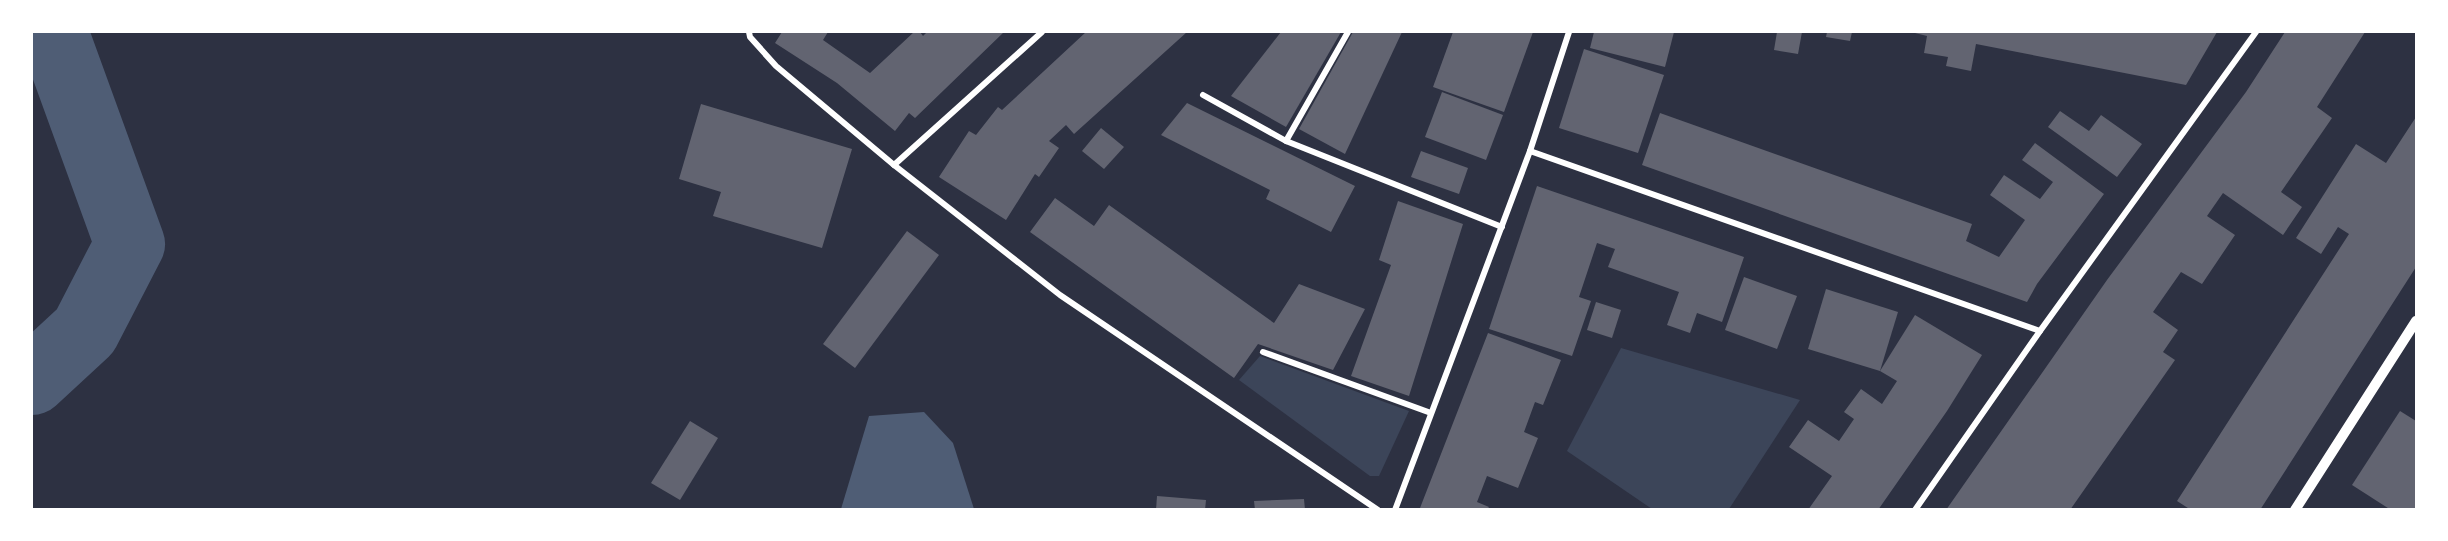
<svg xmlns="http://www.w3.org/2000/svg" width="2448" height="541" font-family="Inter,sans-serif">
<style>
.green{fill:#3c4559}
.water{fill:#4f5d75}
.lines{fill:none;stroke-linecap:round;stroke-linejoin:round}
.river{stroke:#4f5d75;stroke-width:70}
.building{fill:#626471}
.minor{stroke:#fff;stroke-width:6}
.tertiary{stroke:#fff;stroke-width:10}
</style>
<rect width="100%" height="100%" fill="#2d3142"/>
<g class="green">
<path d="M1621,348L1800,400L1729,509H1652L1567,451Z"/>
<path d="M1260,356L1409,411L1379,476H1370L1239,380Z"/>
</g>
<path class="water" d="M924,412L953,443L974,509H841L869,416Z"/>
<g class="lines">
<path class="river" d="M32,380L85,331L130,244L53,32"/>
</g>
<g class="building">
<path d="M782,32H828L823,40L870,73L914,32H920L923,36L927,32H1004L915,118L909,113L895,131L837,83L775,43Z"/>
<path d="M1086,32H1187L1074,134L1066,125L1049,141L1059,148L1039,177L1035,174L1006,220L939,177L969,131L976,135L998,107L1002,110Z"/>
<path d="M1281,32H1341L1286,127L1231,96Z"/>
<path d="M1353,32H1402L1345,154L1299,129Z"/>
<path d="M1453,32H1533L1504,112L1433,87Z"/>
<path d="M1594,32H1674L1665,67L1590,48Z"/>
<path d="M1777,32H1802L1798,54L1774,50Z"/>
<path d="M1827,32H1852L1850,41L1826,37Z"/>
<path d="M1911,32H2217L2186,85L1976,44L1971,71L1946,66L1948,57L1924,53L1927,36Z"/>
<path d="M2285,32H2365L2317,107L2332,118L2281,192L2302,207L2283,235L2223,193L2207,216L2235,235L2202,284L2181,272L2153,312L2178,330L2163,352L2175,360L2070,510H1946L2107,280L2246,92Z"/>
<path d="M1584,49L1664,75L1638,153L1559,128Z"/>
<path d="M1442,92L1503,115L1486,160L1425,137Z"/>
<path d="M1187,103L1355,186L1331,232L1266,199L1270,190L1161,135Z"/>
<path d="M701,104L852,149L822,248L713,216L721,192L679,179Z"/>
<path d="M2060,111L2089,131L2101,115L2142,144L2117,177L2048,127Z"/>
<path d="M1660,113L1972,224L1966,241L1999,257L2025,220L1990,195L2004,175L2040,199L2053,182L2022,160L2035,143L2104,194L2037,284L2027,302L1642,165Z"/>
<path d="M2416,117V267L2260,510H2191L2177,501L2349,234L2338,227L2321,254L2296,238L2356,144L2386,163Z"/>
<path d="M1101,128L1124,147L1104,169L1082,151Z"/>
<path d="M1421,151L1468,168L1459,194L1411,177Z"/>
<path d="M1537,186L1744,257L1722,322L1697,313L1690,333L1667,325L1679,292L1608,267L1615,249L1597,243L1579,297L1591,301L1572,356L1489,329Z"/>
<path d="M1055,198L1094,226L1109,205L1274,323L1299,284L1365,309L1333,370L1258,344L1234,378L1030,232Z"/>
<path d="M1398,201L1463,224L1409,396L1351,376L1391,265L1379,260Z"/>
<path d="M907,231L939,255L855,368L823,344Z"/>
<path d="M1744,277L1797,296L1777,349L1725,330Z"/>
<path d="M1826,289L1898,312L1880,371L1808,349Z"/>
<path d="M1596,302L1621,310L1612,338L1587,330Z"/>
<path d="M1915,315L1982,355L1947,411L1878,510H1808L1832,476L1789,447L1808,420L1839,441L1854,419L1844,412L1861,389L1882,404L1897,381L1880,371Z"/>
<path d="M1488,333L1561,360L1543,405L1535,402L1524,432L1538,438L1518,488L1487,476L1477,502L1489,507L1487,510H1424L1420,508Z"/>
<path d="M2400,411L2416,421V510H2391L2352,485Z"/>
<path d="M690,421L718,438L680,500L651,483Z"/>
<path d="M1157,496L1206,500L1205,510H1156Z"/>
<path d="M1304,499L1305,510H1255L1254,501Z"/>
</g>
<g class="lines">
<g class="minor">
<path d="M749,32L750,37L776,66L894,165L1060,295L1378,510"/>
<path d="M1203,95L1286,141L1502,227"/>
<path d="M1286,141L1348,32"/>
<path d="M1530,151L2040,331"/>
<path d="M894,165L1042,32"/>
<path d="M1263,352L1431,413"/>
<path d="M1395,510L1530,151L1569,32"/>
<path d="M1915,510L2040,331L2256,32"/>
</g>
<path class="tertiary" d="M2295,510L2416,321"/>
</g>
<rect width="2448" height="541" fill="none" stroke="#ffffff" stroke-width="66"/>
</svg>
